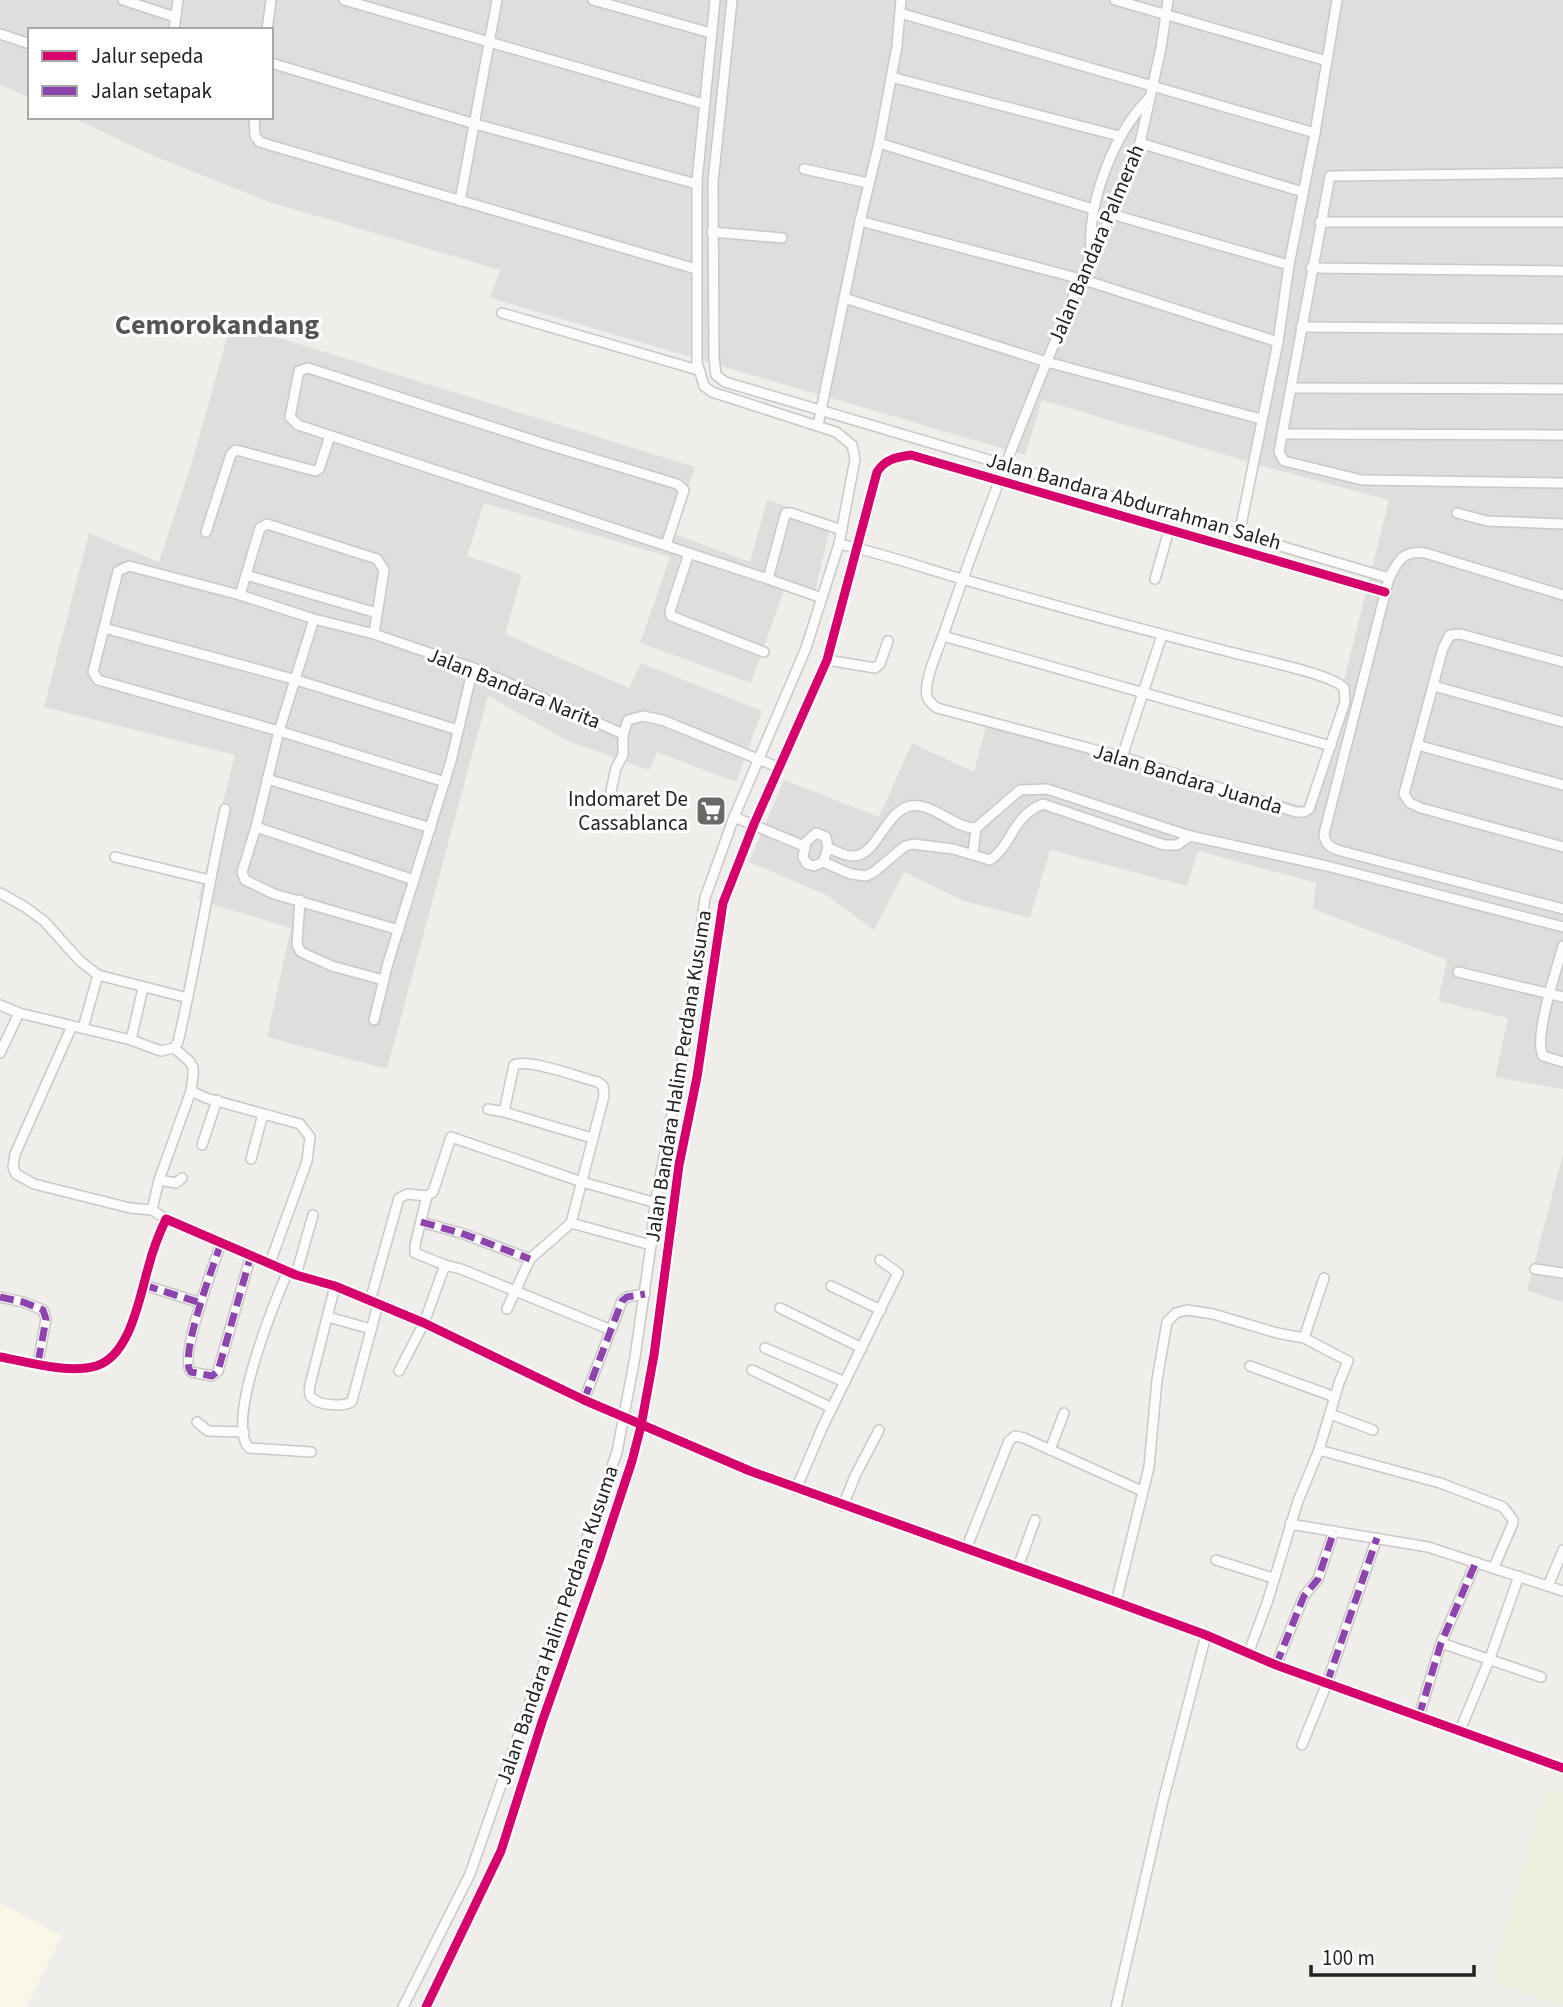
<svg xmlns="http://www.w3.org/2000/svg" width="1563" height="2007" font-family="'Source Sans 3',sans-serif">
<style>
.residential{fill:#dfdedc}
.education{fill:#f8f7e8}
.farmland{fill:#efefdf}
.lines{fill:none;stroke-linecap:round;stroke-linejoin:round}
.minor-casing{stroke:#c9c8c7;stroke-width:12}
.minor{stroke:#fdfcfc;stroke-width:9}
.quiet{stroke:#8e44ad;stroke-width:7;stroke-dasharray:14 7;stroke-linecap:butt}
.cycleway-casing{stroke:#fff;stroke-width:13}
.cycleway{stroke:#d6006c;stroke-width:9}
.labels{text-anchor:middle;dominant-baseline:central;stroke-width:6;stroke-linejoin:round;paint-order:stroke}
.street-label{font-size:21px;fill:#222;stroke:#fff}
.poi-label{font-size:21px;fill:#222;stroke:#fff;text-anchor:end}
.district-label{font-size:28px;font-weight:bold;fill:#555;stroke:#fff}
</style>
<rect width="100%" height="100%" fill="#f0eeeb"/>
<g class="residential">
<path d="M0,0H1563V1089L1495,1077L1508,1018L1438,1001L1447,960L1313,909L1316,883L1198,851L1187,886L1050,850L1030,918L964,901L904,872L874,930L826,895L749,862L784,780L879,817L912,743L974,772L987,723L1312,808L1389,500L1259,465L1042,400L1025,455L490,298L500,270L269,202L154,156L71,117H271V30H30V98L0,84Z"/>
<path d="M231,323L695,467L674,534L750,562L767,500L832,520L815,592L786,584L751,683L640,643L670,557L484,503L467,556L522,575L505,634L629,688L641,663L762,711L736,782L657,752L649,770L568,741L488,696L387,1069L267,1037L291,928L198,900L235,755L44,707L89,533L159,562L192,462Z"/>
<path d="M1563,1154V1302L1527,1291Z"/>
</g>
<path class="education" d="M0,1903L62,1936L26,2007H0Z"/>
<path class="farmland" d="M1545,1787L1563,1794V2006L1491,1982Z"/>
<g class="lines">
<g class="minor-casing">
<g id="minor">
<path d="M123,0L175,17"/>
<path d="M344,0L704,104"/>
<path d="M593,0L711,33"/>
<path d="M1115,0L1327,61"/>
<path d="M900,13L1315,133"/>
<path d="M174,30L178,0"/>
<path d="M267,30L271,0"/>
<path d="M0,34L30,44"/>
<path d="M271,63L475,124L697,184"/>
<path d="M891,77L1119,136"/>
<path d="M254,117L255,136L260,142L273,146L696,269"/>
<path d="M879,143L1093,209"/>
<path d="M1140,143L1303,192"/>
<path d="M804,169L868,183"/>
<path d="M1563,173L1330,176L1279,452L1284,461L1362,480L1563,483"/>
<path d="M460,201L497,0"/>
<path d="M1111,214L1289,265"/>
<path d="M860,221L1081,279L1278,342"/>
<path d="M1320,222H1563"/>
<path d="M712,232L782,238"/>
<path d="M1091,254C1087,203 1113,135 1149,98"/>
<path d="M1311,268L1563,271"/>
<path d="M844,298L1047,362L1261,419"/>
<path d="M502,313L698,370"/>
<path d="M1301,327L1563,329"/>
<path d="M716,375L725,382L1389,578"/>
<path d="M716,375L714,358L713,182L732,0"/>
<path d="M704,386L697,362V181L715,0"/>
<path d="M1291,388L1563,389"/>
<path d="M818,425L860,221L879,143L897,46L901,0"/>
<path d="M1282,434L1563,435"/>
<path d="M1457,513L1487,521L1563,524"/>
<path d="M206,532L231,454L236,450L315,471L319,469L330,436"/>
<path d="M1239,535L1278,342L1289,265L1315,133L1337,0"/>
<path d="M839,544C881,553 921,567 962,579C1052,605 1143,630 1234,653C1255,659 1333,674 1344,688L1345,702L1309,809L1304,812H1296L1122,757L937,708C933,705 928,701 927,696C923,680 942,641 947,624C990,499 1040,377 1091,254L1103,234L1140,143L1161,48L1168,0"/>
<path d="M666,545L684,490L677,484L545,444L308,368L299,371L290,417L298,425L768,579"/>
<path d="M689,553L670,611L671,616L764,652"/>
<path d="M246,575L377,613"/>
<path d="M1155,579L1169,530"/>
<path d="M240,595L260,528L267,524L377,559L384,570L374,634"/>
<path d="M1563,595L1425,553C1403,550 1398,561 1389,578L1324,834C1325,845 1331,848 1341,851L1563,909"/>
<path d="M822,598L768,579L784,519L786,513H791L842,530"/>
<path d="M314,619L279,731L98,680L93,672L118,571L129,566L240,595L314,619L374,634L479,670L623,734"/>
<path d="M104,628L293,679L458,730"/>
<path d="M943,636L1331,746"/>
<path d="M827,660L875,668L880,664L888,641"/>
<path d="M1563,662L1460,634L1450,635L1443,648L1404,794L1410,803L1421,808L1563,847"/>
<path d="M1434,686L1563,722"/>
<path d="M1417,745L1563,785"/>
<path d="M1122,757L1162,635"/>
<path d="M267,779L431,828"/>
<path d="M611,791L616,768L623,755V734L628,720L643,716L662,720L780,768"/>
<path d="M734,817L804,846"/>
<path d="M256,827L414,880"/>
<path d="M816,833L826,837L828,848L823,862L814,866L807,864L803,857L806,842Z"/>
<path d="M828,848C836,851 846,857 854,856C877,855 886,811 910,806C933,802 953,828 976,828L1020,790L1047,789L1190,836L1327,866L1563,927"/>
<path d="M973,853L976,828"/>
<path d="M115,857L210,880"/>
<path d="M823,862L851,874L866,876L874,872L905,846L913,844L953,849L990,860C1012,846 1012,816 1043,804L1164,845H1177L1190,836"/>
<path d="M0,893L25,907L44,921L80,961L98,975L188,998"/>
<path d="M300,900L297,945L301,952L332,966L383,980"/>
<path d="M399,930L274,894L245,880L242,872L256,827L279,731L445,782"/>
<path d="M1563,946C1557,968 1533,1038 1543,1056L1563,1062"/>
<path d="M1458,972L1563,997"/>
<path d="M0,1005L19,1013"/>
<path d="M374,1020L388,963L451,761L473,668"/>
<path d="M72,1026L15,1154L13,1167L16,1174L34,1184L130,1208L152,1210L166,1219"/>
<path d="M83,1028L98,975"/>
<path d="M131,1040L143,988"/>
<path d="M174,1048C196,1067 195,1062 191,1091L206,1098L300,1124L310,1137L307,1161L270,1263"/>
<path d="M0,1053L19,1013L131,1040L161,1051L174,1048L178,1042C196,965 208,887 225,809"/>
<path d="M488,1109L504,1112"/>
<path d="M202,1145L217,1100"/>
<path d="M251,1159L263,1114"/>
<path d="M159,1180L176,1183L182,1178"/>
<path d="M427,1196L415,1245V1253L445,1265"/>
<path d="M152,1210L159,1180L191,1091"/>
<path d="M421,1222L461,1233L530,1259"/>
<path d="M571,1223L604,1096L603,1086L598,1082C581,1078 529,1058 514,1065L504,1112L592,1138"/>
<path d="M221,1243C214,1264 178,1358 191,1372L212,1376L218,1371L251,1255"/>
<path d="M1535,1269L1563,1273"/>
<path d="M288,1271C275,1301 225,1422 249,1448L311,1452"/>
<path d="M296,1275L313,1215"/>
<path d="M144,1285L201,1303"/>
<path d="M335,1286L310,1385C309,1388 309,1394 311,1397C317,1405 345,1408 352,1401L378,1304"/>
<path d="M831,1286L881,1310"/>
<path d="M0,1297L23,1302L43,1310L46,1319L38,1363"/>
<path d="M370,1301L399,1198L407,1194L427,1196L433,1192L451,1137L582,1182L674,1208"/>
<path d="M780,1308L862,1348"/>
<path d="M507,1309L530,1259L571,1223L651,1245"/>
<path d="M328,1317L371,1329"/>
<path d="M1304,1338L1324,1278"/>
<path d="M765,1348L845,1382"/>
<path d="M0,1357C28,1362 69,1374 96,1366C131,1356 140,1294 149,1265C153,1249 159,1234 166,1219L296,1275L335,1286L424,1323L584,1400L750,1471L1116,1602L1206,1635L1276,1665L1563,1768"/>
<path d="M1250,1366L1335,1397"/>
<path d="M752,1370L832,1408"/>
<path d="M399,1371L424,1323L445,1265L461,1269L609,1329"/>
<path d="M584,1400L622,1301L627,1297L645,1294"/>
<path d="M1330,1414L1373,1430"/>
<path d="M197,1422L208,1431L244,1432"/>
<path d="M1050,1450L1064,1413"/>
<path d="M1319,1450L1440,1483L1503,1507L1513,1520V1523L1494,1567"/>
<path d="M796,1489L823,1426L898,1273L880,1260"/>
<path d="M843,1506L855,1476L879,1430"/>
<path d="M1290,1524L1428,1547L1563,1591"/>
<path d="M966,1549L1009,1441L1015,1436L1024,1438L1142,1491"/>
<path d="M1216,1560L1273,1578"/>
<path d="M1018,1567L1035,1520"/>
<path d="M1548,1586L1563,1550"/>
<path d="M1116,1602L1149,1467L1157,1380L1167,1322L1176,1313L1187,1310L1213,1314L1277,1333L1304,1338L1348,1361L1339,1383L1319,1450L1298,1501L1267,1603L1248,1654"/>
<path d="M1441,1643L1541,1677"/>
<path d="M1276,1665L1304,1596L1318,1579L1334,1531"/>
<path d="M1419,1716L1441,1643L1476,1562"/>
<path d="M1460,1730L1490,1658L1519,1576"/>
<path d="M1302,1745L1327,1683L1377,1538"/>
<path d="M403,2007L470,1874L617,1452L635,1357L651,1245L655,1204L683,1055L705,898L734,817L806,648L839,544L855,459L852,445L836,432L712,392L704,386"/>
<path d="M426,2007L501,1851L542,1722L600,1558L632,1461L641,1426L654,1355L679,1165L697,1077L723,903L754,824L827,660L877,472C885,459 897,457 911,455L1385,592"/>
<path d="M1116,2007L1163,1801L1206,1635"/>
</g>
</g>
<use href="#minor" class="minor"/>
<g class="quiet">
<path d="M421,1222L461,1233L530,1259"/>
<path d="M221,1243C214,1264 178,1358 191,1372L212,1376L218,1371L251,1255"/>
<path d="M144,1285L201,1303"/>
<path d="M0,1297L23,1302L43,1310L46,1319L38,1363"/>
<path d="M584,1400L622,1301L627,1297L645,1294"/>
<path d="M1276,1665L1304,1596L1318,1579L1334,1531"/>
<path d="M1327,1683L1377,1538"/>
<path d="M1419,1716L1441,1643L1476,1562"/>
</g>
<g class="cycleway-casing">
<g id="cycleway">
<path d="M0,1357C28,1362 69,1374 96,1366C131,1356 140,1294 149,1265C153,1249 159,1234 166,1219L296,1275L335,1286L424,1323L584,1400L750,1471L1116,1602L1206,1635L1276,1665L1563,1768"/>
<path d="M426,2007L501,1851L542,1722L600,1558L632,1461L641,1426L654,1355L679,1165L697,1077L723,903L754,824L827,660L877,472C885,459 897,457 911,455L1385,592"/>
</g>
</g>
<use href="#cycleway" class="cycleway"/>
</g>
<defs>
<g id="supermarket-square" transform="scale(1.575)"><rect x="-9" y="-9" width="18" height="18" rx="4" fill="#6a6968" stroke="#fff"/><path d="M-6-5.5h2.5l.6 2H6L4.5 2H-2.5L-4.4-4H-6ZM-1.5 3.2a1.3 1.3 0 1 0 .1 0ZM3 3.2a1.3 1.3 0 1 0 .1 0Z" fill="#fff"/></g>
</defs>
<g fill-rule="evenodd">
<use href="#supermarket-square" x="711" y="811"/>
</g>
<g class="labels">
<g class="street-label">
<text transform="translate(1096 244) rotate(-67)">Jalan Bandara Palmerah</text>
<text transform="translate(1134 501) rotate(16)">Jalan Bandara Abdurrahman Saleh</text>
<text transform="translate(514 688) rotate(22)">Jalan Bandara Narita</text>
<text transform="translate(1188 779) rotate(17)">Jalan Bandara Juanda</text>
<text transform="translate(678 1076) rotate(-81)">Jalan Bandara Halim Perdana Kusuma</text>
<text transform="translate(557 1625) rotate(-71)">Jalan Bandara Halim Perdana Kusuma</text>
</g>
<g class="poi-label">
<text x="688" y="799">Indomaret De<tspan x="688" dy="24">Cassablanca</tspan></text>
</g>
<g class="district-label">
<text x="217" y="325">Cemorokandang</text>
</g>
</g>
<rect x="28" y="28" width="245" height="91" fill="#ffffff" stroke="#a7a7a7" stroke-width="2"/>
<rect x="42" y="51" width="35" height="10" fill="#d6006c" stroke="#a7a7a7" stroke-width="2"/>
<text x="91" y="63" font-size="21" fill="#222222">Jalur sepeda</text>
<rect x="42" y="86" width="35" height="10" fill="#8e44ad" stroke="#a7a7a7" stroke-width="2"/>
<text x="91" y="98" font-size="21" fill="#222222">Jalan setapak</text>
<path d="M1311 1965v10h163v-10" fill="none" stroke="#222222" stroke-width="3.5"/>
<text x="1322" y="1965" font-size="21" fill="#222222" stroke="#ffffff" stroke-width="5" paint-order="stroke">100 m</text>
</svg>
